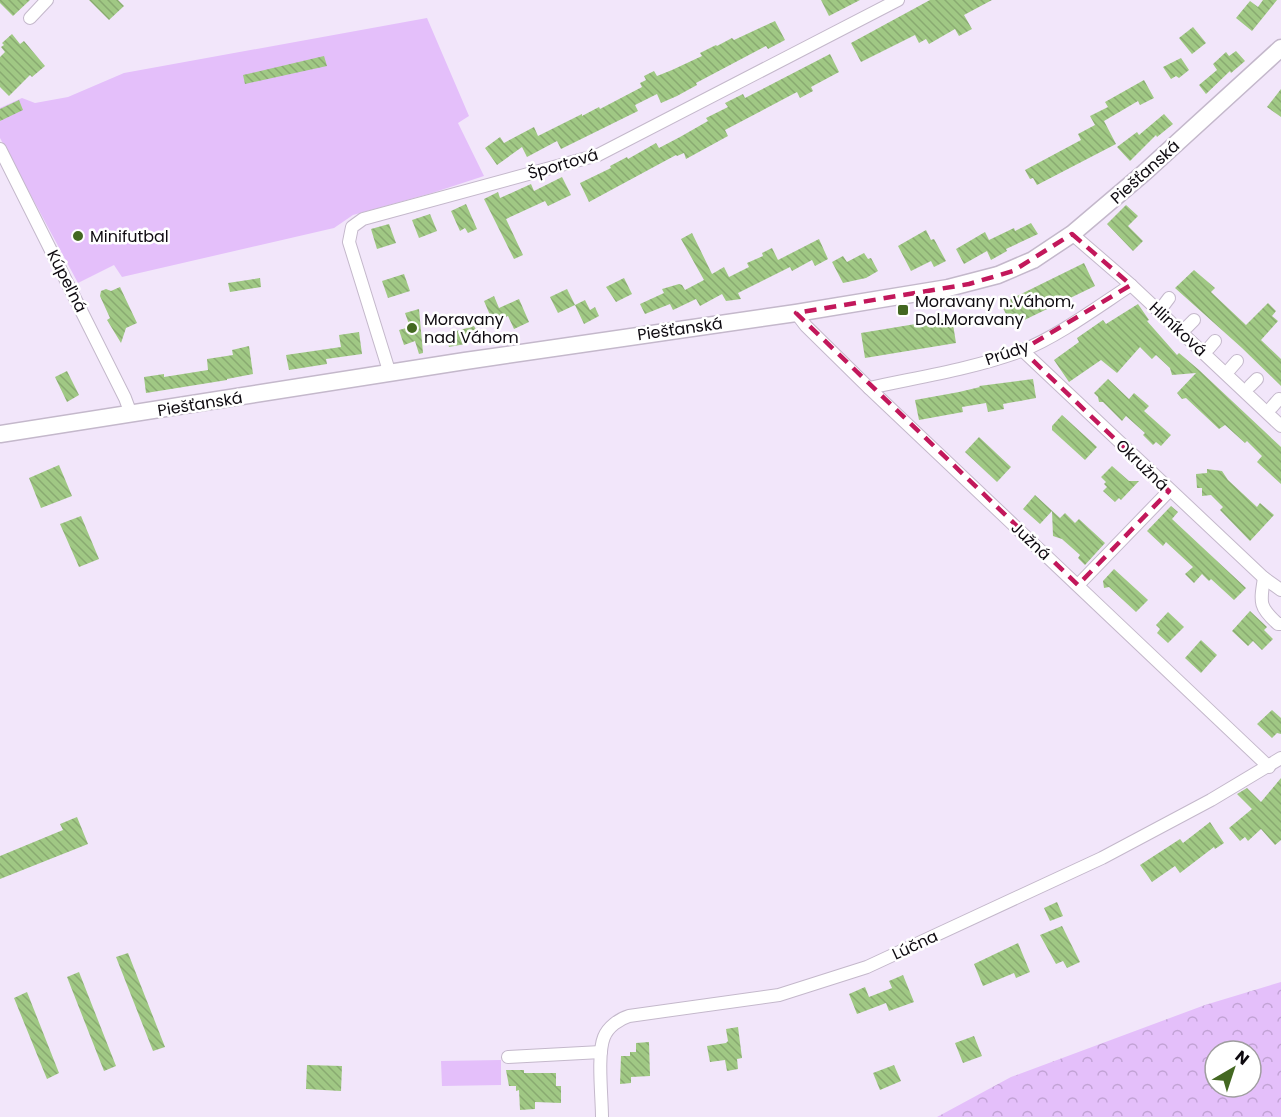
<svg xmlns="http://www.w3.org/2000/svg" width="1281" height="1117" font-family="Poppins,sans-serif">
<style>
.forest{fill:url(#forest-crowns);fill-rule:evenodd}
.garden{fill:#e4bffa}
.building{fill:url(#building-back-hatch)}
.lines{fill:none;stroke-linecap:round;stroke-linejoin:round}
.minor-casing{stroke:#c4b8cb;stroke-width:14}
.major-casing{stroke:#c4b8cb;stroke-width:19}
.minor{stroke:#fff;stroke-width:12}
.major{stroke:#fff;stroke-width:16}
.marked{fill:none;stroke:#c2185b;stroke-width:4.5;stroke-dasharray:12 8;stroke-linejoin:round}
.poi-dot{fill:#436821;stroke:#fff;stroke-width:2}
.labels{text-anchor:middle;dominant-baseline:central;stroke-width:5;stroke-linejoin:round;paint-order:stroke}
.street-label{font-size:16px;fill:#0e0a10;stroke:#fff}
.poi-label{font-size:16px;fill:#0e0a10;stroke:#fff;text-anchor:start}
</style>
<defs>
<pattern id="forest-crowns" width="20" height="18" patternUnits="userSpaceOnUse" patternTransform="scale(1.5)"><rect width="20" height="18" fill="#e4bffa"/><path d="M2 6a3 3 0 1 1 6 0M12 15a3 3 0 1 1 6 0" fill="none" stroke="#c2a3d5"/></pattern>
<pattern id="building-back-hatch" width="6" height="6" patternUnits="userSpaceOnUse" patternTransform="scale(1.5)"><rect width="6" height="6" fill="#a0c884"/><path d="M-1 5l2 2M0 0l6 6M5-1l2 2" fill="none" stroke="#89aa71"/></pattern>
</defs>
<rect width="100%" height="100%" fill="#f2e6fa"/>
<path class="forest" d="M1281,982V1117H937L1011,1077L1205,1005ZM1215,1051H1251V1087H1215Z"/>
<g class="garden">
<path d="M427,18L469,116L458,123L484,176L432,193L353,215L334,228L122,277L114,265L78,283L0,138V108L22,98L35,103L68,97L124,73Z"/>
<path d="M501,1060V1085L442,1086L441,1061Z"/>
</g>
<g class="building">
<path d="M0,0H30L13,16L0,3Z"/>
<path d="M89,0H118L124,6L109,20Z"/>
<path d="M821,0H860L829,16Z"/>
<path d="M930,0H992L964,15L972,29L959,36L955,29L929,44L926,39L919,43L915,35L861,62L851,43Z"/>
<path d="M1263,0H1277L1252,31L1236,18L1250,1L1258,7Z"/>
<path d="M775,21L785,40L768,49L766,46L696,83L697,85L677,96L661,103L657,94L635,105L638,111L561,149L557,141L527,157L522,147L497,165L485,148L500,137L504,143L534,127L538,136L582,114V116L599,107L600,109L642,87L640,83L646,80L644,76L654,71L657,76L672,70L702,56L700,53L716,45L717,46L732,38L734,40Z"/>
<path d="M1193,27L1206,43L1192,54L1179,38Z"/>
<path d="M12,34L20,44L24,41L45,66L32,77L30,75L9,96L0,87V57L5,52L1,47L4,45L2,43Z"/>
<path d="M1236,51L1245,61L1231,73L1230,71L1206,94L1199,85L1217,70L1213,64L1226,52L1229,56Z"/>
<path d="M830,54L839,72L811,87L813,91L800,98L797,92L725,130L728,136L686,159L684,153L677,156L676,155L589,202L580,183L611,168L610,166L627,157L628,159L656,143L659,148L680,137L708,121L706,118L728,107L725,103L743,94L745,98Z"/>
<path d="M324,56L327,66L245,84L243,75Z"/>
<path d="M1181,58L1189,70L1179,78L1176,76L1171,79L1163,67Z"/>
<path d="M1144,80L1154,98L1140,105L1138,101L1104,121L1116,144L1037,185L1033,178L1030,179L1025,170L1081,140L1078,134L1095,125L1090,116L1108,107L1105,102Z"/>
<path d="M1281,89V117L1267,107Z"/>
<path d="M19,100L23,110L0,121V109Z"/>
<path d="M1164,114L1173,124L1157,137L1156,135L1130,161L1117,147L1137,132L1139,135Z"/>
<path d="M562,177L571,195L548,206L545,201L506,219L523,255L514,259L484,199L498,192L500,198L531,184L534,191Z"/>
<path d="M466,204L477,229L468,233L465,228L460,231L451,211Z"/>
<path d="M1126,205L1138,216L1128,226L1143,241L1133,251L1107,224Z"/>
<path d="M430,214L437,231L419,238L412,220Z"/>
<path d="M1031,223L1038,234L1006,249L1007,251L991,260L987,251L964,264L956,249L985,232L989,240L1014,228L1015,231Z"/>
<path d="M389,224L396,243L377,249L371,229Z"/>
<path d="M926,230L931,240L934,239L946,261L934,267L931,261L911,271L898,246Z"/>
<path d="M692,233L712,274L724,267L729,277L749,267L747,263L763,256L762,253L772,248L778,260L819,239L828,259L815,266L812,260L792,271L790,267L738,293L741,299L726,301L722,294L700,306L696,299L673,310L670,304L645,314L640,304L664,293L662,289L679,284L682,285L685,290L704,280L681,239Z"/>
<path d="M864,253L868,259L871,258L878,271L866,278L843,283L832,262L843,256L847,262Z"/>
<path d="M1084,263L1095,286L1012,326L1001,304Z"/>
<path d="M1194,270L1215,288L1211,292L1246,325L1268,303L1276,311L1272,316L1278,321L1261,340L1281,359V386L1242,348L1175,288Z"/>
<path d="M404,274L410,291L388,298L382,281Z"/>
<path d="M260,278L261,287L230,292L228,283Z"/>
<path d="M624,278L632,294L616,302L606,287Z"/>
<path d="M120,287L137,323L126,328L121,343L107,320L110,318L100,296L101,291L106,289L111,291Z"/>
<path d="M567,289L575,305L558,313L550,297Z"/>
<path d="M494,296L499,308L519,299L529,322L514,329L508,316L493,322L484,301Z"/>
<path d="M585,300L590,310L595,307L599,316L584,324L575,305Z"/>
<path d="M1138,304L1149,320L1147,321L1177,355L1179,353L1199,370L1281,447V484L1257,462L1262,456L1247,441L1245,443L1225,425L1219,429L1186,398L1182,399L1177,393L1196,373L1172,375L1170,368L1156,355L1152,359L1140,347L1117,373L1101,360L1069,382L1054,360L1079,342L1077,338L1103,320L1106,324Z"/>
<path d="M419,309L423,353L419,354L415,341L404,345L399,330L410,327L405,313Z"/>
<path d="M952,318L956,343L865,358L861,333Z"/>
<path d="M474,326L480,337L465,344L449,347L446,334Z"/>
<path d="M359,332L362,354L326,359L327,364L289,370L286,355L341,347L339,335Z"/>
<path d="M249,346L253,374L227,379V380L146,393L144,377L164,374V377L208,370L207,359L233,355L232,350Z"/>
<path d="M67,371L79,395L67,402L55,377Z"/>
<path d="M1033,379L1036,398L1003,404L1004,409L988,412L986,403L962,407L963,412L919,420L915,400L959,392L980,387L979,386Z"/>
<path d="M1108,379L1129,399L1134,393L1149,406L1144,411L1171,435L1161,446L1156,442L1153,445L1143,435L1145,433L1126,416L1122,421L1103,402H1099L1098,397L1094,393Z"/>
<path d="M1062,415L1097,447L1085,460L1052,430V426Z"/>
<path d="M979,437L1011,467L997,482L965,452Z"/>
<path d="M59,465L72,496L41,508L29,478Z"/>
<path d="M1112,466L1129,481H1139L1121,500L1119,498L1115,502L1103,491L1107,487L1104,484L1106,482L1101,477Z"/>
<path d="M1207,469L1222,471L1228,480L1257,507L1260,503L1274,515L1250,541L1220,510L1223,507L1211,495L1202,496V488H1197L1196,474L1207,473Z"/>
<path d="M1035,495L1060,518L1065,513L1075,523L1079,519L1105,543L1085,565L1078,558L1080,555L1062,539L1053,536L1052,511L1040,524L1023,509Z"/>
<path d="M1171,506L1178,512L1172,519L1246,588L1234,600L1211,579L1209,581L1202,574L1194,583L1185,574L1193,567L1166,542L1163,546L1147,531Z"/>
<path d="M81,516L99,559L79,567L60,524Z"/>
<path d="M1114,569L1148,600L1136,612L1109,587L1104,588L1103,581Z"/>
<path d="M1250,611L1267,627L1264,630L1273,639L1262,650L1253,641L1248,646L1232,631Z"/>
<path d="M1168,612L1184,627L1168,643L1157,633L1160,629L1156,625Z"/>
<path d="M1201,640L1217,655L1201,673L1185,658Z"/>
<path d="M1272,710L1281,718V734L1277,733L1272,738L1257,724Z"/>
<path d="M1281,778V840L1275,845L1261,829L1248,841L1245,837L1240,841L1229,828L1252,809L1237,794L1247,788L1261,802Z"/>
<path d="M77,817L88,844L0,879V856L63,830L60,824Z"/>
<path d="M1210,822L1224,843L1215,849L1214,847L1180,873L1175,866L1152,882L1140,865L1180,839L1183,843Z"/>
<path d="M1057,902L1063,916L1050,921L1044,908Z"/>
<path d="M1062,926L1080,962L1067,968L1063,961L1056,964L1040,935Z"/>
<path d="M1018,943L1030,972L1016,978L1014,973L983,986L974,964Z"/>
<path d="M128,953L165,1047L153,1051L116,957Z"/>
<path d="M79,972L116,1066L104,1071L67,977Z"/>
<path d="M903,975L914,1002L889,1011L886,1003L857,1014L849,994L865,987L869,997L892,988L889,981Z"/>
<path d="M27,992L59,1073L47,1079L14,998Z"/>
<path d="M738,1027L742,1058L737,1059L738,1069L727,1071L725,1060L710,1062L707,1046L726,1043L728,1041L726,1029Z"/>
<path d="M974,1036L982,1056L963,1063L955,1043Z"/>
<path d="M649,1042L650,1076L631,1077V1083L620,1084L621,1056H630V1052H636V1043Z"/>
<path d="M307,1065L342,1066L341,1091L306,1089Z"/>
<path d="M894,1065L901,1081L880,1090L873,1073Z"/>
<path d="M506,1070H524V1073H556V1086H561V1103L535,1102V1109L520,1110L519,1090L516,1091V1086H509Z"/>
</g>
<g class="lines">
<g class="minor-casing">
<g id="minor">
<path d="M30,18L47,0"/>
<path d="M0,149L125,398L131,414"/>
<path d="M1072,234L1131,285L1281,426"/>
<path d="M1163,306L1169,298"/>
<path d="M796,313L806,326L869,388L1269,767"/>
<path d="M1187,327L1194,320"/>
<path d="M1209,348L1215,341"/>
<path d="M1022,350L1264,578L1281,590"/>
<path d="M1230,369L1237,361"/>
<path d="M390,374L349,242L352,227L363,219L598,155L898,0"/>
<path d="M1250,386L1257,379"/>
<path d="M869,388C919,377 972,369 1021,351C1057,337 1099,306 1131,285"/>
<path d="M1272,407L1279,399"/>
<path d="M1264,578C1260,603 1259,607 1278,624H1281"/>
<path d="M1078,585L1169,491"/>
<path d="M508,1057L601,1052"/>
<path d="M602,1117C602,1097 597,1054 604,1037C608,1027 619,1019 629,1016L779,995L867,967L1102,858L1211,800L1281,758"/>
</g>
</g>
<g class="major-casing">
<path id="major" d="M0,434L465,361L796,313L948,288L998,275L1033,260L1072,234L1145,172L1281,48"/>
</g>
<use href="#minor" class="minor"/>
<use href="#major" class="major"/>
</g>
<path class="marked" d="M1072,234L1131,285L1022,350L1169,491L1078,585L796,313L969,284L1013,271Z"/>
<g class="poi-dot">
<circle cx="78" cy="236" r="6"/>
<rect x="897" y="304" width="12" height="12" rx="3"/>
<circle cx="412" cy="328" r="6"/>
</g>
<g class="labels">
<g class="street-label">
<text transform="translate(563 164) rotate(-16)">Športová</text>
<text transform="translate(1145 172) rotate(-42)">Piešťanská</text>
<text transform="translate(67 281) rotate(63)">Kúpeľná</text>
<text transform="translate(680 329) rotate(-8)">Piešťanská</text>
<text transform="translate(1178 329) rotate(43)">Hliníková</text>
<text transform="translate(1007 353) rotate(-19)">Prúdy</text>
<text transform="translate(200 404) rotate(-9)">Piešťanská</text>
<text transform="translate(1142 465) rotate(44)">Okružná</text>
<text transform="translate(1031 541) rotate(43)">Južná</text>
<text transform="translate(915 945) rotate(-25)">Lúčna</text>
</g>
<g class="poi-label">
<text x="90" y="236">Minifutbal</text>
<text x="915" y="301">Moravany n.Váhom,<tspan x="915" dy="18">Dol.Moravany</tspan></text>
<text x="424" y="319">Moravany<tspan x="424" dy="18">nad Váhom</tspan></text>
</g>
</g>
<g transform="translate(1233 1069) rotate(39)"><circle r="28" fill="#ffffff" stroke="#9f9d9f" stroke-width="1.5"/>
<path d="M0-4.5L10 22L0 15L-10 22Z" fill="#436821"/>
<text y="-9" font-size="16" font-weight="bold" text-anchor="middle" fill="#0e0a10">N</text>
</g>
</svg>
